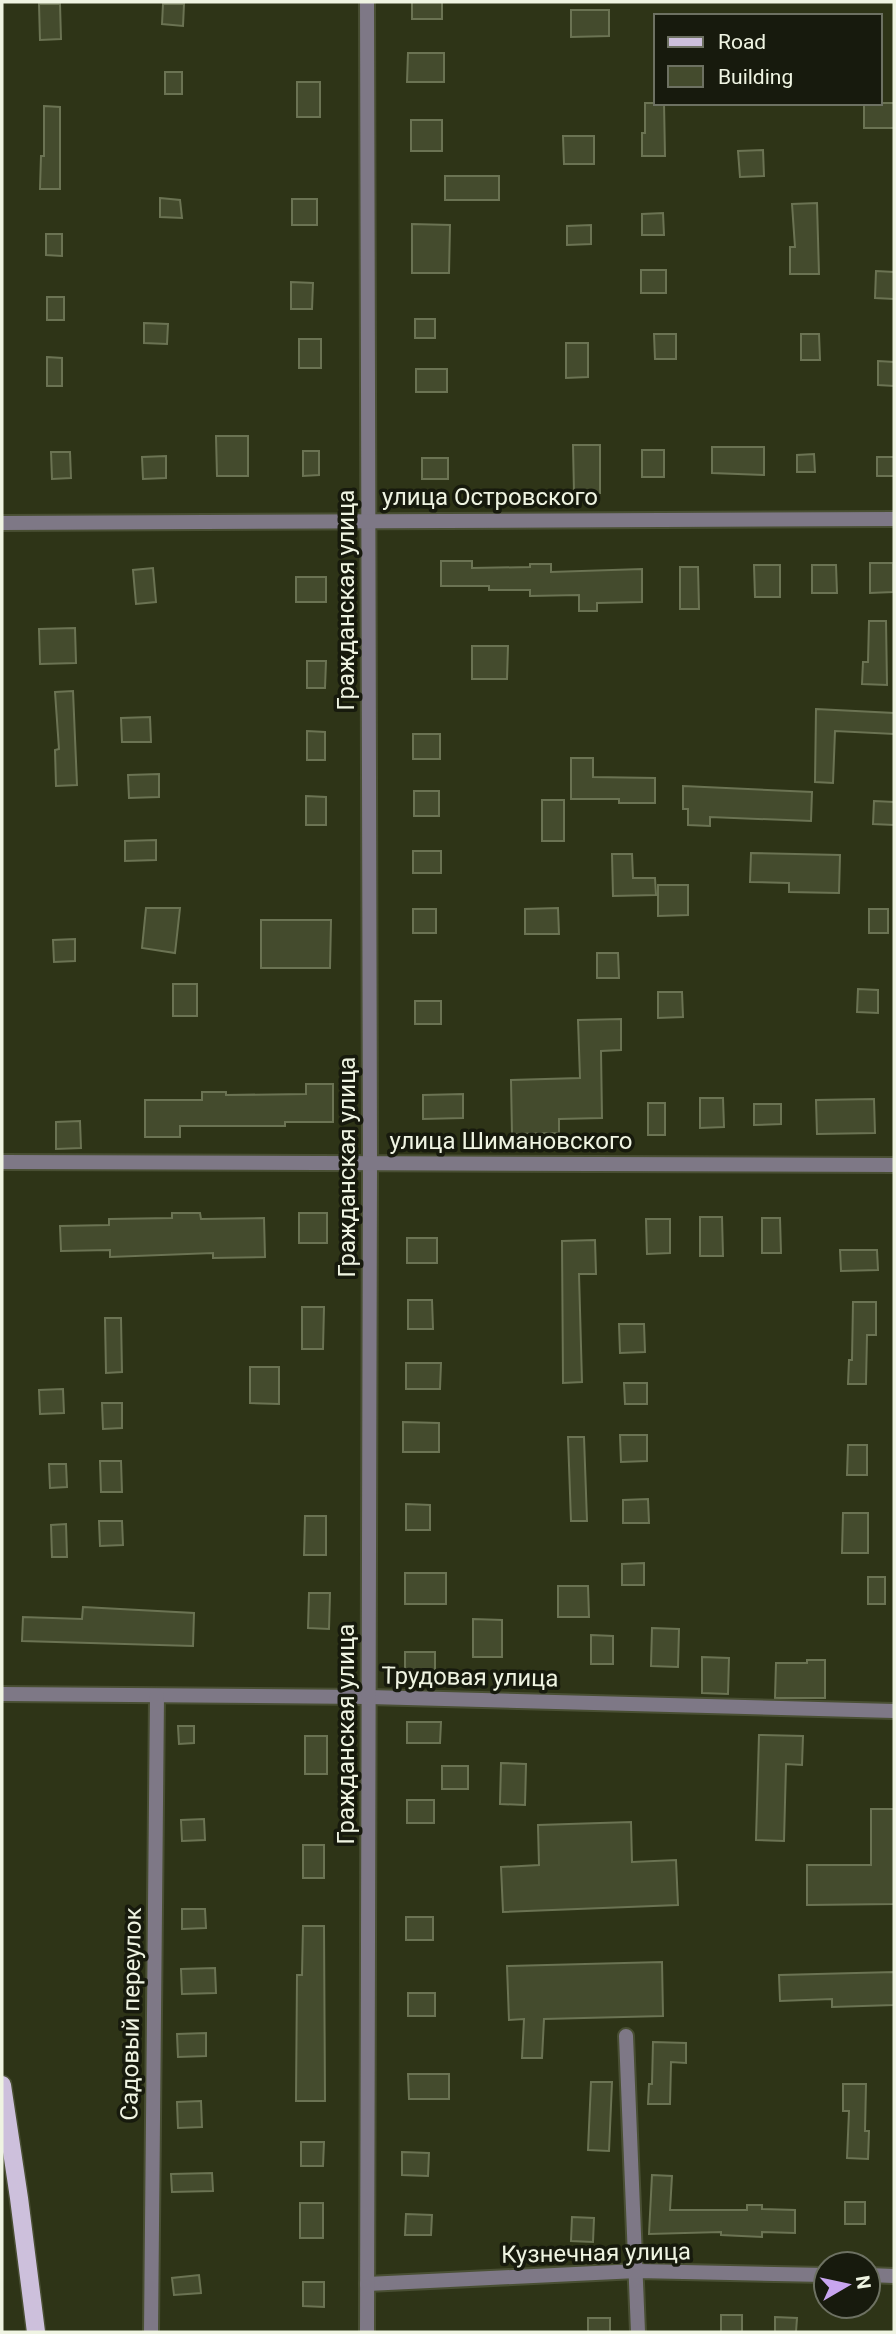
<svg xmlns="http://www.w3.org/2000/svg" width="896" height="2334" font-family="Roboto,sans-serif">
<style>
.building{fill:#444b2d;stroke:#6b7353;stroke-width:2}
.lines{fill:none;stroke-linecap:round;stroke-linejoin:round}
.minor-casing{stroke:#494f33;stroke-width:18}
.tertiary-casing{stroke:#494f33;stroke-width:18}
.primary-casing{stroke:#494f33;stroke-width:21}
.minor{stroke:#7e7886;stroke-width:14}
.tertiary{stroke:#7e7886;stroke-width:14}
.primary{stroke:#cdc0dc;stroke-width:18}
.labels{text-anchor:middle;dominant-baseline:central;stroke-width:7;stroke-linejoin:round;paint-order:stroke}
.street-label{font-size:24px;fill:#eff4e2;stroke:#171a0d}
</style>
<rect width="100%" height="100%" fill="#2e3417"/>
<g class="building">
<rect x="412" y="2" width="30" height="17"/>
<path d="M39,4H60L61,39L40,40Z"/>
<path d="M163,4H184L183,26L162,24Z"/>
<path d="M571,10H609V36L571,37Z"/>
<path d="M408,53H444V82H407Z"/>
<rect x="165" y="72" width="17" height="22"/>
<rect x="297" y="82" width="23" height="35"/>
<path d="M645,103H664L665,156H642V133H645Z"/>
<rect x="864" y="103" width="30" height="25"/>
<path d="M44,106L60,107V189H40L41,156H44Z"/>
<rect x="411" y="120" width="31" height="31"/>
<path d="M563,136H594V164H564Z"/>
<path d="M763,150L764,176L740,177L738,151Z"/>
<rect x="445" y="176" width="54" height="24"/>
<path d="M160,198L180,200L182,218L160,217Z"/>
<rect x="292" y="199" width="25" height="26"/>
<path d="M817,203L819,274H790V247H795L792,204Z"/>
<path d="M663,213L664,235H642V214Z"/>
<path d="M412,224L450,225L449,273H412Z"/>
<path d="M591,225V244L567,245V226Z"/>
<path d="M46,234H62V256L46,255Z"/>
<rect x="641" y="270" width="25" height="23"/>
<path d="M876,271L894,272V299L875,298Z"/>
<path d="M291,282L313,283L312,309H291Z"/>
<rect x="47" y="297" width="17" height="23"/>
<rect x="415" y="319" width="20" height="19"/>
<path d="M144,323L168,324L167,344L144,343Z"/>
<path d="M654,334H676V359H655Z"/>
<path d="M801,334H819L820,360H801Z"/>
<rect x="299" y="339" width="22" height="29"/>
<path d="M566,343H588V377L566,378Z"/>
<path d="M47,357L62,358V386H47Z"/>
<path d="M878,361L894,362V386L878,385Z"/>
<rect x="416" y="369" width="31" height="23"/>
<path d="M216,436H248V476H217Z"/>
<path d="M573,445H600V493H574Z"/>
<path d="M712,447H764V475L712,473Z"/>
<rect x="642" y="450" width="22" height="27"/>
<path d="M303,451H319V475L303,476Z"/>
<path d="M51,452H70L71,478L52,479Z"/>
<path d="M814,454L815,472H797V455Z"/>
<path d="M166,456V478L143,479L142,457Z"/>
<rect x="877" y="457" width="17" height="19"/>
<rect x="422" y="458" width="26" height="21"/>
<path d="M441,561H472V568L530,567V564H551V572L642,569V602L597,603V611H579V595L530,596V590H489V586H441Z"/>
<path d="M870,563H893V592L870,593Z"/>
<path d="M754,565H780V597H755Z"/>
<path d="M812,565H836L837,593H812Z"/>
<path d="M680,567H698L699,609H680Z"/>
<path d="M153,568L156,602L136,604L133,570Z"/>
<rect x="296" y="577" width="30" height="25"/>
<path d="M869,621H886L887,685L862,684L863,662H868Z"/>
<path d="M75,628L76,663L40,664L39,629Z"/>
<path d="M472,646H508L507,679H472Z"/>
<path d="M307,661H326L325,688H307Z"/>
<path d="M73,691L77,785L56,786L55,750L59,749L55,692Z"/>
<path d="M816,709L894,713V734L835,731L833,783L815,782Z"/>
<path d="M150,717L151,742H122L121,718Z"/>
<path d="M307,731L325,732V760H307Z"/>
<rect x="413" y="734" width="27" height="25"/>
<path d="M571,758H593V777L655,778V803H619V799H571Z"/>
<path d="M159,774V797L129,798L128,775Z"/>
<path d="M683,786L812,792L811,821L710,817V826L688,825V809H683Z"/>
<rect x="414" y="791" width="25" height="25"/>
<path d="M306,796L326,797V825H306Z"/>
<rect x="542" y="800" width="22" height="41"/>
<path d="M874,801L894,802V825L873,824Z"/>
<path d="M156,840V860L125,861V841Z"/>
<rect x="413" y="851" width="28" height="22"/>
<path d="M751,853L840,855L839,893L789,892V883L750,882Z"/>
<path d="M612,854H632L633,878H655L656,895L613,896Z"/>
<path d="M658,885H688V915L658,916Z"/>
<path d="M146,908H180L175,953L142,948Z"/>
<path d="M558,908L559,934H525V909Z"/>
<rect x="413" y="909" width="23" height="24"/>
<rect x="869" y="909" width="19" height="24"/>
<path d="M261,920H331L330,968H261Z"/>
<path d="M75,939V961L54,962L53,940Z"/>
<path d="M597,953H618L619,978H597Z"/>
<rect x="173" y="984" width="24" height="32"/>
<path d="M858,989L878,990V1013L857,1012Z"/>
<path d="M658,992H682L683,1017L658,1018Z"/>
<rect x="415" y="1001" width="26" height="23"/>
<path d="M621,1019V1050L601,1051L602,1118L559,1119V1133L512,1134L511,1080L580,1078L578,1020Z"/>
<path d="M306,1084H333V1122H285V1126H180V1137H145V1100H202V1092H226V1095L306,1094Z"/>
<path d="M463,1094V1118L423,1119V1095Z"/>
<path d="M700,1098H723L724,1127L700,1128Z"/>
<path d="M874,1099L875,1133L817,1134L816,1100Z"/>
<rect x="648" y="1103" width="17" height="32"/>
<path d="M754,1104H781V1124L754,1125Z"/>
<path d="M80,1121L81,1148L56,1149V1122Z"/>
<path d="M172,1213H200L201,1219L264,1218L265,1257L213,1258V1253L110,1257V1250L61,1251L60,1226L109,1225V1219L172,1218Z"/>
<rect x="299" y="1213" width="28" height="30"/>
<path d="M700,1217H722L723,1256H700Z"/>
<path d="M762,1218H780L781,1253H762Z"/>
<path d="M646,1219H670V1253L647,1254Z"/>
<rect x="407" y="1238" width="30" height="25"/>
<path d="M595,1240L596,1274H579L582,1382L563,1383L562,1241Z"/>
<path d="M840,1250H877L878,1270L841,1271Z"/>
<path d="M408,1300H432L433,1329H408Z"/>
<path d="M853,1302H876V1335H867L866,1384H848L849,1360H852Z"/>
<path d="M302,1307H324L323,1349H302Z"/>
<path d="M105,1318H121L122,1372L106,1373Z"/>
<path d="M619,1324H644L645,1352L620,1353Z"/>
<path d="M406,1363H441L440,1389H406Z"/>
<path d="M250,1367H279V1404L250,1403Z"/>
<path d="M624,1383H647V1404H625Z"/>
<path d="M63,1389L64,1413L40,1414L39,1390Z"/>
<path d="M102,1403H122V1428L103,1429Z"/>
<path d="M403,1422L439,1423V1452H403Z"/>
<path d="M620,1435H647V1461L621,1462Z"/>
<path d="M568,1437H584L587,1521H571Z"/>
<path d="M848,1445H867V1475H847Z"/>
<path d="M100,1461H121L122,1492H101Z"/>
<path d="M49,1464H66L67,1487L50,1488Z"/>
<path d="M648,1499L649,1523H623V1500Z"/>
<path d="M406,1504L430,1505V1530H406Z"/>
<path d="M843,1513H868V1553H842Z"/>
<path d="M305,1516H326V1555H304Z"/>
<path d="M99,1521H122L123,1545L100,1546Z"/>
<path d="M66,1524L67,1557H52L51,1525Z"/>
<path d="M644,1563V1585H622V1564Z"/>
<rect x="405" y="1573" width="41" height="31"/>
<rect x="868" y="1577" width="17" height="27"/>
<path d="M558,1586H588L589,1617H558Z"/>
<path d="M309,1593H330L329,1629L308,1628Z"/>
<path d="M83,1607L194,1613L193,1646L22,1641L23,1617L82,1619Z"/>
<path d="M473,1619L502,1620V1657H473Z"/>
<path d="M652,1628L679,1629L678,1667L651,1666Z"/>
<path d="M591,1635L613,1636V1664H591Z"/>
<rect x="405" y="1652" width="30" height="22"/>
<path d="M702,1657L729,1658L728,1694L702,1693Z"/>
<path d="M807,1660H825V1698H775L776,1663H807Z"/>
<path d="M407,1722H441L440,1743H407Z"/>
<path d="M178,1726H194V1743L179,1744Z"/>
<path d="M759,1735L803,1736L802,1765L786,1764L784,1841L756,1840Z"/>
<rect x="305" y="1736" width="22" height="38"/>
<path d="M501,1763L526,1764L525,1805L500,1804Z"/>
<rect x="442" y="1766" width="26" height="23"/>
<rect x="407" y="1800" width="27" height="23"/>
<path d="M871,1809H894V1904L807,1905V1865H871Z"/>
<path d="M204,1819L205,1840L182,1841L181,1820Z"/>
<path d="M631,1822L632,1862L676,1860L678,1905L503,1912L501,1867L539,1865L538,1825Z"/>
<rect x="303" y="1845" width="21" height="33"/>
<path d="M182,1909H205L206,1928L182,1929Z"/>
<rect x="406" y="1917" width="27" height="23"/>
<path d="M303,1926H324L325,2101H296L297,1975H302Z"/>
<path d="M662,1962L663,2016L544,2019L542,2058H522L524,2019L509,2020L507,1966Z"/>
<path d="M215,1968L216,1993L182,1994L181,1969Z"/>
<path d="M894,1972V2005L832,2007V1999L780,2001L779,1975Z"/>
<rect x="408" y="1993" width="27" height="23"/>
<path d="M206,2033V2056L178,2057L177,2034Z"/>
<path d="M653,2042L686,2043V2063L671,2062L670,2104H648L649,2084H652Z"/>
<path d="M408,2074H449V2099H409Z"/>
<path d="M591,2082H612L609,2151L588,2150Z"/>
<path d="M843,2084H866L865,2131H869L868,2159L847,2158L849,2111H843Z"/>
<path d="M201,2101L202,2127L178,2128L177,2102Z"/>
<path d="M301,2142H324L323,2166H301Z"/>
<path d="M402,2152L429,2153L428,2176L402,2175Z"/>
<path d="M212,2173L213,2191L172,2192L171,2174Z"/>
<path d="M652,2175L672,2176L670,2210H747V2205H762V2209L795,2210V2233L762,2232V2237L721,2235V2232L649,2234Z"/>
<rect x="845" y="2202" width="20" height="22"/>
<rect x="300" y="2203" width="23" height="35"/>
<path d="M406,2214L432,2215L431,2235H405Z"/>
<path d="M572,2217L594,2218L593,2242L571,2241Z"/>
<path d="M199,2275L201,2293L174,2295L172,2278Z"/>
<path d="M303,2282H324V2307L303,2306Z"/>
<rect x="721" y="2315" width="21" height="17"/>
<path d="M775,2317L797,2318L796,2332H775Z"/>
<rect x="588" y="2318" width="22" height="14"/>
</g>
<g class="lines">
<g class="minor-casing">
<g id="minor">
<path d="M2,1694L369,1697L894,1711"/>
<path d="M626,2036L638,2332"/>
<path d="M868,2275L894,2276"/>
<path d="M367,2284L637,2271L826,2275"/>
<path d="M151,2332L157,1696"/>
<path d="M367,2332L370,1163"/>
</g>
</g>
<g class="tertiary-casing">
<g id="tertiary">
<path d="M367,2L370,1163"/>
<path d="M2,523L894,519"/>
<path d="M2,1162L894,1165"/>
</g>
</g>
<g class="primary-casing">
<path id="primary" d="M2,2085L19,2198L36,2332"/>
</g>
<use href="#minor" class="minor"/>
<use href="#tertiary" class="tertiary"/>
<use href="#primary" class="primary"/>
</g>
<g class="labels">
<g class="street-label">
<text x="490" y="497">улица Островского</text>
<text transform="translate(346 600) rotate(-90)">Гражданская улица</text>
<text x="511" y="1141">улица Шимановского</text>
<text transform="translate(347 1167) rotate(-90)">Гражданская улица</text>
<text transform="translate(470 1677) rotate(1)">Трудовая улица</text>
<text transform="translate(346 1734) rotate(-90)">Гражданская улица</text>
<text transform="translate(131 2014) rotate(-89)">Садовый переулок</text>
<text transform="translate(596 2253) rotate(-1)">Кузнечная улица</text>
</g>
</g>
<rect width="896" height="2334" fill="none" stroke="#eff4e2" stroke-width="7"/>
<rect x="654" y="14" width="228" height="91" fill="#171a0d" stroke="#6d7162" stroke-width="2"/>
<rect x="668" y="37" width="35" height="10" fill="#cdc0dc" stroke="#6d7162" stroke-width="2"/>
<text x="718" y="49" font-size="21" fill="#eff4e2">Road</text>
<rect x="668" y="66" width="35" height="21" fill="#444b2d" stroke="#6d7162" stroke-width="2"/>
<text x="718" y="84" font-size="21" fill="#eff4e2">Building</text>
<g transform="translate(847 2285) rotate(81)"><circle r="33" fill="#171a0d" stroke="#6d7162" stroke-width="2"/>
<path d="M0-5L12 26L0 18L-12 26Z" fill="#c8a5ef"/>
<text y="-10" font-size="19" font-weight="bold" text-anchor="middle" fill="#eff4e2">N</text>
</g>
</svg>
